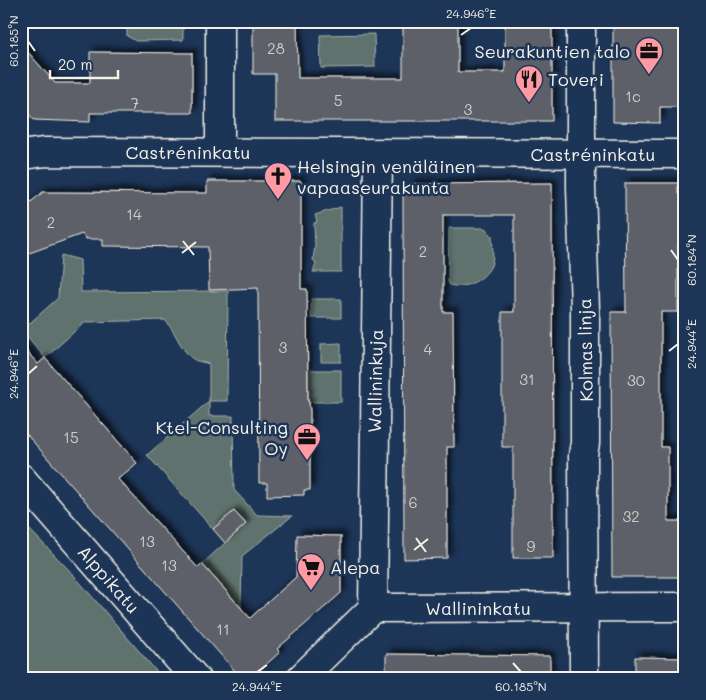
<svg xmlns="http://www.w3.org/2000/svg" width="706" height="700" font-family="Mali,sans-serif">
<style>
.green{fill:#5e726d;stroke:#a9b2aa}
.building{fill:#5d6067;stroke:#f4f1e8;filter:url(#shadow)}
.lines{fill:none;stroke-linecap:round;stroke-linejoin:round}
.minor-casing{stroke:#f4f1e8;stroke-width:31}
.major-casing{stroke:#f4f1e8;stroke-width:31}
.minor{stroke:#1d3557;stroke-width:28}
.major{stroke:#1d3557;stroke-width:28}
.ticks{fill:none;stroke:#f4f1e8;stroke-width:2}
.labels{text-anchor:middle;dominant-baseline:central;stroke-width:5;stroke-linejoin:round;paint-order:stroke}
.number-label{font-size:15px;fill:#cecdc8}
.poi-label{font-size:18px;fill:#f4f1e8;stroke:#1d3557;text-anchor:start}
.street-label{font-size:18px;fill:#f4f1e8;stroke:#1d3557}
.neatline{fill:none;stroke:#f4f1e8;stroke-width:2}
.ticks-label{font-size:12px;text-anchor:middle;fill:#f4f1e8}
</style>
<defs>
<filter id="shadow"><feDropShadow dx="4.5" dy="-4.5" stdDeviation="2.5" flood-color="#0009"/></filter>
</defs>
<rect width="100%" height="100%" fill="#1d3557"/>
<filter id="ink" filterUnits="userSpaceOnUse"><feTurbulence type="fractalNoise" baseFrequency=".02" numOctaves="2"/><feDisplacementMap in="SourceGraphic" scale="10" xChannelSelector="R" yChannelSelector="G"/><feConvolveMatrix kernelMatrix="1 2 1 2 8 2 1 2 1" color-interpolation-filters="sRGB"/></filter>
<g filter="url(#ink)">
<g class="green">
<path d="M127,21H183V40L136,41L127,36Z"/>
<path d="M374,34L375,67L321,68L320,35Z"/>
<path d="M341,207V272H313L316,263L313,260L315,246L314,223L317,222L315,215Z"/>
<path d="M449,228H485L492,235C492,243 494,255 492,263C487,279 465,290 450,285L448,282Z"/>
<path d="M61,255L80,260L81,292L228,291L227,401H209V416H233L234,490L257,515L292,516L242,556L241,608L202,564L246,524L234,511L213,529L147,455L209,401V364C204,362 197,362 193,359C182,352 175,331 165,320L85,322L45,358L22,330L58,298Z"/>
<rect x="311" y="299" width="30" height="19"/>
<path d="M341,343V362H321V344Z"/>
<rect x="308" y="370" width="33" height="32"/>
<path d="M28,528L71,572L163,679H21V534Z"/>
</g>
<g class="building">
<path d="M253,21H297L298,78H403V21H458V72H505V21H552V121H275V74H253Z"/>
<path d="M613,21H685V107H660V123L613,122Z"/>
<path d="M21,44L55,83H90V52L192,53V113H90V122L34,120L21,105Z"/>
<path d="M207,181H301V289H307L308,402H309L310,411V490H304V495L267,496V483H259L258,288L209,290L208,247L103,246V239H86L82,234L21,256V210L43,192L207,193Z"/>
<path d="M552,183L553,558H513V447H502V312H514V215H443V312H453L454,447H447V558L404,559L403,190H411V184Z"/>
<path d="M625,183H678V194H685V243H678V312H661V447H668V521H685V577H612L611,312H626Z"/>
<path d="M21,345L38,364L45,358L137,463L118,479L198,568L202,564L250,618L296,577L297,535L341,536V593L277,649L280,652L250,679H242L21,428Z"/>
<path d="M234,511L246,524L225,543L213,529Z"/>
<path d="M386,654L550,656V679H386Z"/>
<path d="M635,657L685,658V679H635Z"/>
</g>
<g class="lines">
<g class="minor-casing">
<g id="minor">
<path d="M581,21V187L585,310V443L583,455L584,679"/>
<path d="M220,152V21"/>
<path d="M21,155L45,152L685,154"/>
<path d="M21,478L196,679"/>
<path d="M373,608L378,154"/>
</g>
</g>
<g class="major-casing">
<path id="major" d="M300,679L373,608L685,607"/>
</g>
<use href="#minor" class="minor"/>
<use href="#major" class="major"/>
</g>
</g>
<path class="ticks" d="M461,35L471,28M28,41L35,51M183,241L194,255M671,250L678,260M182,253L196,242M669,351L678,344M28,374L37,366M416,538L426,552M414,550L428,539M513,663L521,672M257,672L267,665"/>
<defs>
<g id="office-pin" transform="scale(1.4375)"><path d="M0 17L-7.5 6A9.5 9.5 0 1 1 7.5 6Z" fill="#ff9aa2" stroke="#1d3557"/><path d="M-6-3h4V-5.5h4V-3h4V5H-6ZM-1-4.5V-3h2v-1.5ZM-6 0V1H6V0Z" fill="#111"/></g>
<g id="restaurant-pin" transform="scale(1.4375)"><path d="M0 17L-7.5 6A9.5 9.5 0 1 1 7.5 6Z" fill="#ff9aa2" stroke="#1d3557"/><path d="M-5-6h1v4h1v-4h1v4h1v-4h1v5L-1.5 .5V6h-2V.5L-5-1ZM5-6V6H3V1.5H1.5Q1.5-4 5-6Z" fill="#111"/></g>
<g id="church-pin" transform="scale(1.4375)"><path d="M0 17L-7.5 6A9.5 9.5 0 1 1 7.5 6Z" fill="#ff9aa2" stroke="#1d3557"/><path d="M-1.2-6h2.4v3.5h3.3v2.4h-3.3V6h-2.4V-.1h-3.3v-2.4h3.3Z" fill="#111"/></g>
<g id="supermarket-pin" transform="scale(1.4375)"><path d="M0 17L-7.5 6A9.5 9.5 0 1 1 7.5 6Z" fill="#ff9aa2" stroke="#1d3557"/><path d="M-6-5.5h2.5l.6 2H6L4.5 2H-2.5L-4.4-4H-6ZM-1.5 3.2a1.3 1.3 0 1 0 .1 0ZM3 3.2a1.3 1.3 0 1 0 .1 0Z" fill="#111"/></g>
</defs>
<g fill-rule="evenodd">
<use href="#office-pin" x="649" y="51"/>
<use href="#restaurant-pin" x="529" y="79"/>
<use href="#church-pin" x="278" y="176"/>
<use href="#office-pin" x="307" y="437"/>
<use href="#supermarket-pin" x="311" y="567"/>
</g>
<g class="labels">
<g class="number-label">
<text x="276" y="48">28</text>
<text x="633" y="96">1c</text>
<text x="338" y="100">5</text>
<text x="135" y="103">7</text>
<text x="468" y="109">3</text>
<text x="134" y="214">14</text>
<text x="51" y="222">2</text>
<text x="423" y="251">2</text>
<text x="283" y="347">3</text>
<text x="428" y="349">4</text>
<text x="527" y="379">31</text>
<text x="636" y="380">30</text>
<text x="71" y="437">15</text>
<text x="413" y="502">6</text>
<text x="631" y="516">32</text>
<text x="147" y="541">13</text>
<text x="531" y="546">9</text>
<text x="169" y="565">13</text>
<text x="223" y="629">11</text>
</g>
<g class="poi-label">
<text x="630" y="51" text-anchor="end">Seurakuntien talo</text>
<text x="548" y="79">Toveri</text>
<text x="297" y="166">Helsingin venäläinen<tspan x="297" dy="21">vapaaseurakunta</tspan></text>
<text x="288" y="427" text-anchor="end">Ktel-Consulting<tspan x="288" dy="21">Oy</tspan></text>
<text x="330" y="567">Alepa</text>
</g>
<g class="street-label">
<text x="188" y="152">Castréninkatu</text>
<text x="593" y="154">Castréninkatu</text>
<text transform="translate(585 350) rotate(-91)">Kolmas linja</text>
<text transform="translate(375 381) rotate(-89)">Wallininkuja</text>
<text transform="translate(109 579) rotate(49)">Alppikatu</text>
<text x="478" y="608">Wallininkatu</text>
</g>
</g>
<rect width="706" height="700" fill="none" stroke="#1d3557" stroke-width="55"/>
<path d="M50 70v8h68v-8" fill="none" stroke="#f4f1e8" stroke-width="2.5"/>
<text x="58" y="70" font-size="15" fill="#f4f1e8" stroke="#1d3557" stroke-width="4" paint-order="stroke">20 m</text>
<rect x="28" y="28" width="650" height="644" class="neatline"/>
<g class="ticks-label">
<text x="471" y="18">24.946°E</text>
<text transform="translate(14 41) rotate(-90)" y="4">60.185°N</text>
<text transform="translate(692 260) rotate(-90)" y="4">60.184°N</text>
<text transform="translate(692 344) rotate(-90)" y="4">24.944°E</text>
<text transform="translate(14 374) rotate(-90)" y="4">24.946°E</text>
<text x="257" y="691">24.944°E</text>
<text x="521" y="691">60.185°N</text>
</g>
</svg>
